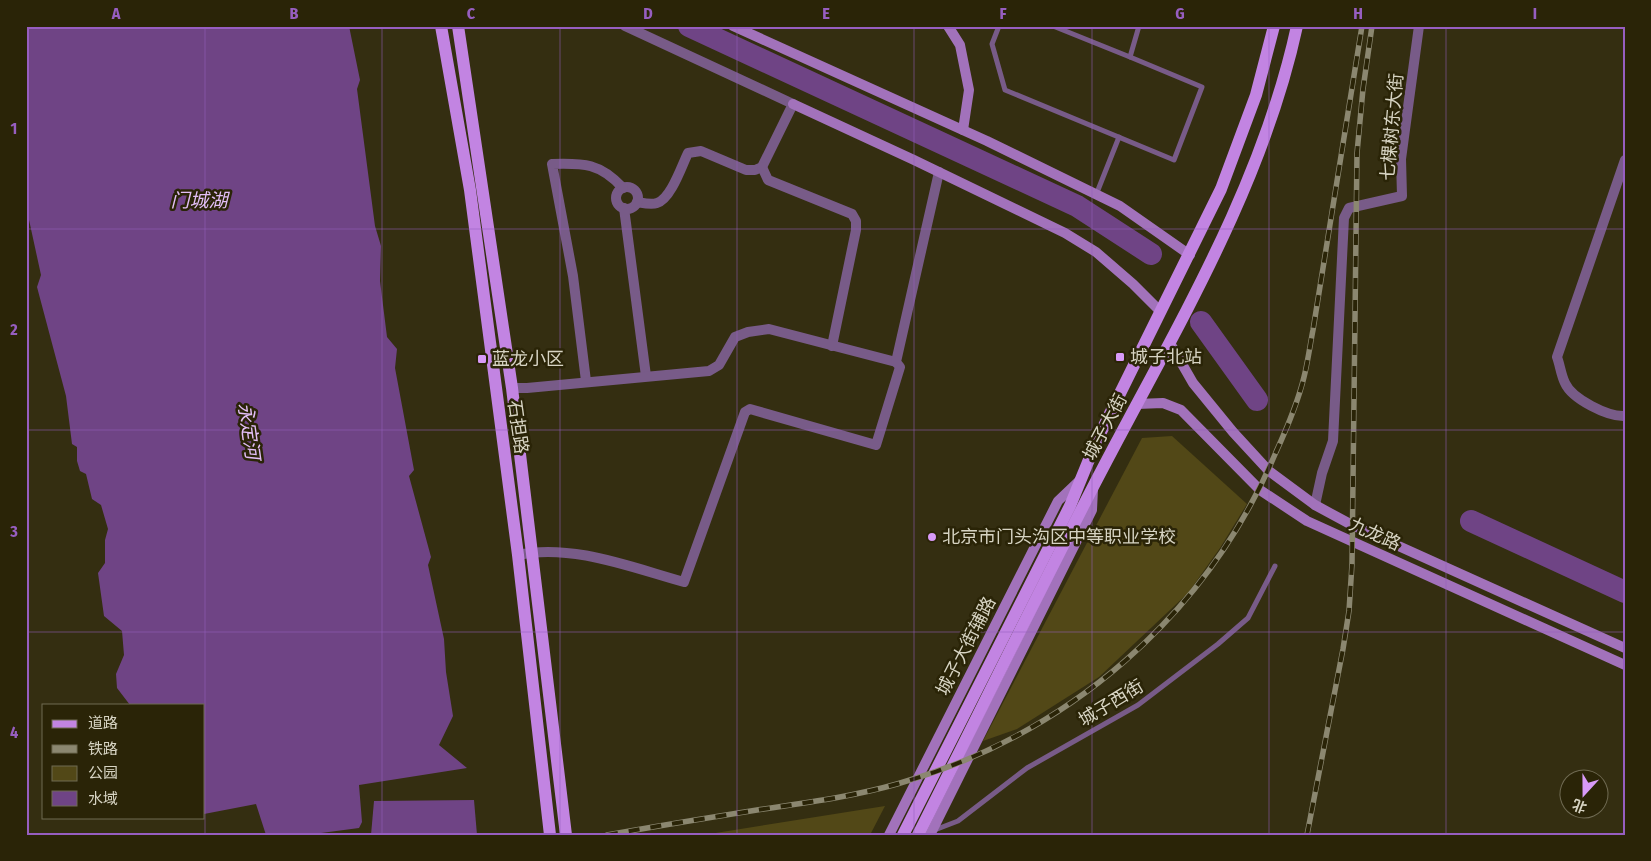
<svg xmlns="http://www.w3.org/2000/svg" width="1651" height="861" font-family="'Fira Sans Condensed','Noto Sans SC',sans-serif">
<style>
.green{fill:#524817}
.water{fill:#6f4485}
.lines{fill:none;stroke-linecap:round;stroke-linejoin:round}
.river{stroke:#6f4485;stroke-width:22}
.lane{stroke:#785b88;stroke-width:5}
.street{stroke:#785b88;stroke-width:10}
.secondary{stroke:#a272bb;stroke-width:10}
.primary{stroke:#c284e2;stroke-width:12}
.rail-casing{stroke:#8b8770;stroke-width:5.5}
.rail{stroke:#2a2407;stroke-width:4;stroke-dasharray:11;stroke-linecap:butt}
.grid{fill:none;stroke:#975ec0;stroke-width:1;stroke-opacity:0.55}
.poi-dot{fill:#d89af8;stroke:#2a2407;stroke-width:2}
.labels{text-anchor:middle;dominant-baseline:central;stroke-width:5;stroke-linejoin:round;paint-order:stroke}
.street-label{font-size:18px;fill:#d7d4c3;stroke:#2a2407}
.poi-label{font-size:18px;fill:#d7d4c3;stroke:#2a2407;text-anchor:start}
.water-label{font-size:19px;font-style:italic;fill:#e2bef6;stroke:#2a2407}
.neatline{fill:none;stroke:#975ec0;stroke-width:2}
.grid-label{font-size:16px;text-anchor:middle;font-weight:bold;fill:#975ec0}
</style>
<rect width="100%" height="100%" fill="#342e11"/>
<g class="green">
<path d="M1172,436L1247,504L1220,548L1188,593L1099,677L1017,729L983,741L1142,438Z"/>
<path d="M885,806L870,835H703Z"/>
</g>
<g class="water">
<path d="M26,26H349L360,80L357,89L375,226L381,246L380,281L387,337L397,349L395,368L414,470L409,476L431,557L428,565L444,639L446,672L453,716L439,745L467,768L359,785L362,822L359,828L306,835H266L256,804L204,814V705H130L117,688L116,674L124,655L122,631L104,616L98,573L105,563V540L108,529L101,505L92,499L86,474L80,471L77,461V447L72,444L66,396L37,287L41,275L26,206Z"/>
<path d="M474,800L477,835H371L374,801Z"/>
</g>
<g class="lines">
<g class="river">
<path d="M689,26L1077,206L1151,254"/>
<path d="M1201,322L1257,400"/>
<path d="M1471,521L1625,592"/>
</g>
<g class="lane">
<path d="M999,26L992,44L1005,90L1174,160L1202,87L1130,57L1139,26"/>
<path d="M1053,26L1130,57"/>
<path d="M1096,195L1119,137"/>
<path d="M932,831L958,821L1027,768L1138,705L1218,644L1248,618L1275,566"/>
</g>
<g class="street">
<path d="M625,26L793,104L762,167L755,170H746L701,151L688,153C682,165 671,199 657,203C651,205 643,203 637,202"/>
<path d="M1625,160L1557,357C1560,365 1561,375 1565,383C1572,399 1608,417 1625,416"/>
<path d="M762,167L768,180L852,214L856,221V230L832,346"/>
<circle cx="627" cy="198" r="11"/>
<path d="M624,208L646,376"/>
<path d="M586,381L573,276L552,164C584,163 600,163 623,188"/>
<path d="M512,388H527L709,371L719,365L735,337L748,332L769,329L896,362"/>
<path d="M1315,505L1322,473L1333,441L1344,218L1349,208L1402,196L1401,159L1419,26"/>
<path d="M518,555C571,543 633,568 684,582L745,412L750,409L876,445L900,367L896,362L939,172"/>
</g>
<g class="secondary">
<path d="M733,26L987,141L1120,206L1190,255"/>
<path d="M948,26L960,45L969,90L963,130"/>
<path d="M793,104L914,160L1065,233L1096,252L1133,284L1160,311"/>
<path d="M1170,343L1193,383L1233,432L1269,471L1315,505L1352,525L1625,648"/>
<path d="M1137,404L1163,403L1181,410L1260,490L1307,521L1625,665"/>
<path d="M889,835L1058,501L1079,481"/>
<path d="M930,835L1092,510L1093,489"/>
</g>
<g class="primary">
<path d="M441,26L470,190L518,555L550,835"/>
<path d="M458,26L512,388L566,835"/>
<path d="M903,835L1070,506L1097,440L1221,189L1256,95L1274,26"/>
<path d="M918,835C977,718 1034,601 1094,485C1171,336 1261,192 1297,26"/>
</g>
<g class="rail-casing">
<g id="rail">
<path d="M607,835C657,826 707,818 757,810C804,803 851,797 897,784C1068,735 1207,616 1276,452C1287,428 1298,402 1304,377C1308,361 1310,345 1313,330L1362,26"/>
<path d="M1307,835L1343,649L1349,611L1352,564L1357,153L1363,89L1372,26"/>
</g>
</g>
<use href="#rail" class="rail"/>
</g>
<path class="grid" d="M205,26V835M382,26V835M560,26V835M737,26V835M914,26V835M1092,26V835M1269,26V835M1446,26V835M26,229H1625M26,430H1625M26,632H1625"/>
<g class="poi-dot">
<rect x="1115" y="352" width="10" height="10" rx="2.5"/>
<rect x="477" y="354" width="10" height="10" rx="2.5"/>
<circle cx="932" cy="537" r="5"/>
</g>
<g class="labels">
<g class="street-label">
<text transform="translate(1392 127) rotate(-85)">七棵树东大街</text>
<text transform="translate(518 427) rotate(82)">石担路</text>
<text transform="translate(1105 427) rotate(-62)">城子大街</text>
<text transform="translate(1375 534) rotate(24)">九龙路</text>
<text transform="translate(966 646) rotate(-63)">城子大街辅路</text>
<text transform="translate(1111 703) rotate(-31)">城子西街</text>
</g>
<g class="poi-label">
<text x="1130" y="357">城子北站</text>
<text x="492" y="359">蓝龙小区</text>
<text x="942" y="537">北京市门头沟区中等职业学校</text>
</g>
<g class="water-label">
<text x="199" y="200">门城湖</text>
<text transform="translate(249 431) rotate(82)">永定河</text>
</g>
</g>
<rect width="1651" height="861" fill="none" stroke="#2a2407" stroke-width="55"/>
<rect x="42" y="704" width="162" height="115" fill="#2a2407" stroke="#6f6a52"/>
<rect x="52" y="720" width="25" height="8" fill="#c284e2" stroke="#6f6a52"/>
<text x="88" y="728" font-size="15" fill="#d7d4c3">道路</text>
<rect x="52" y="745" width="25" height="8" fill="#8b8770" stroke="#6f6a52"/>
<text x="88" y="754" font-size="15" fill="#d7d4c3">铁路</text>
<rect x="52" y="766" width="25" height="15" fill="#524817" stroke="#6f6a52"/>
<text x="88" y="778" font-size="15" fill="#d7d4c3">公园</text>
<rect x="52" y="791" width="25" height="15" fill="#6f4485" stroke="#6f6a52"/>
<text x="88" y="804" font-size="15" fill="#d7d4c3">水域</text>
<g transform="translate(1584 794) rotate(201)"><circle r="24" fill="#2a2407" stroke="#6f6a52"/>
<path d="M0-4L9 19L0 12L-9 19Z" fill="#d89af8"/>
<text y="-8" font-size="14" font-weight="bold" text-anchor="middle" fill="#d7d4c3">北</text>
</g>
<rect x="28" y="28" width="1596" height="806" class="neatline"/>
<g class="grid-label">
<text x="116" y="19">A</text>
<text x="294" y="19">B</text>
<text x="471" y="19">C</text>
<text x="648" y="19">D</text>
<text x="826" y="19">E</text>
<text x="1003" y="19">F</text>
<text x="1180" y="19">G</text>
<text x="1358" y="19">H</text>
<text x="1535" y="19">I</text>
<text x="14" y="134">1</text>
<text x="14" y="335">2</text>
<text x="14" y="537">3</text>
<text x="14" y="738">4</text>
</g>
</svg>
